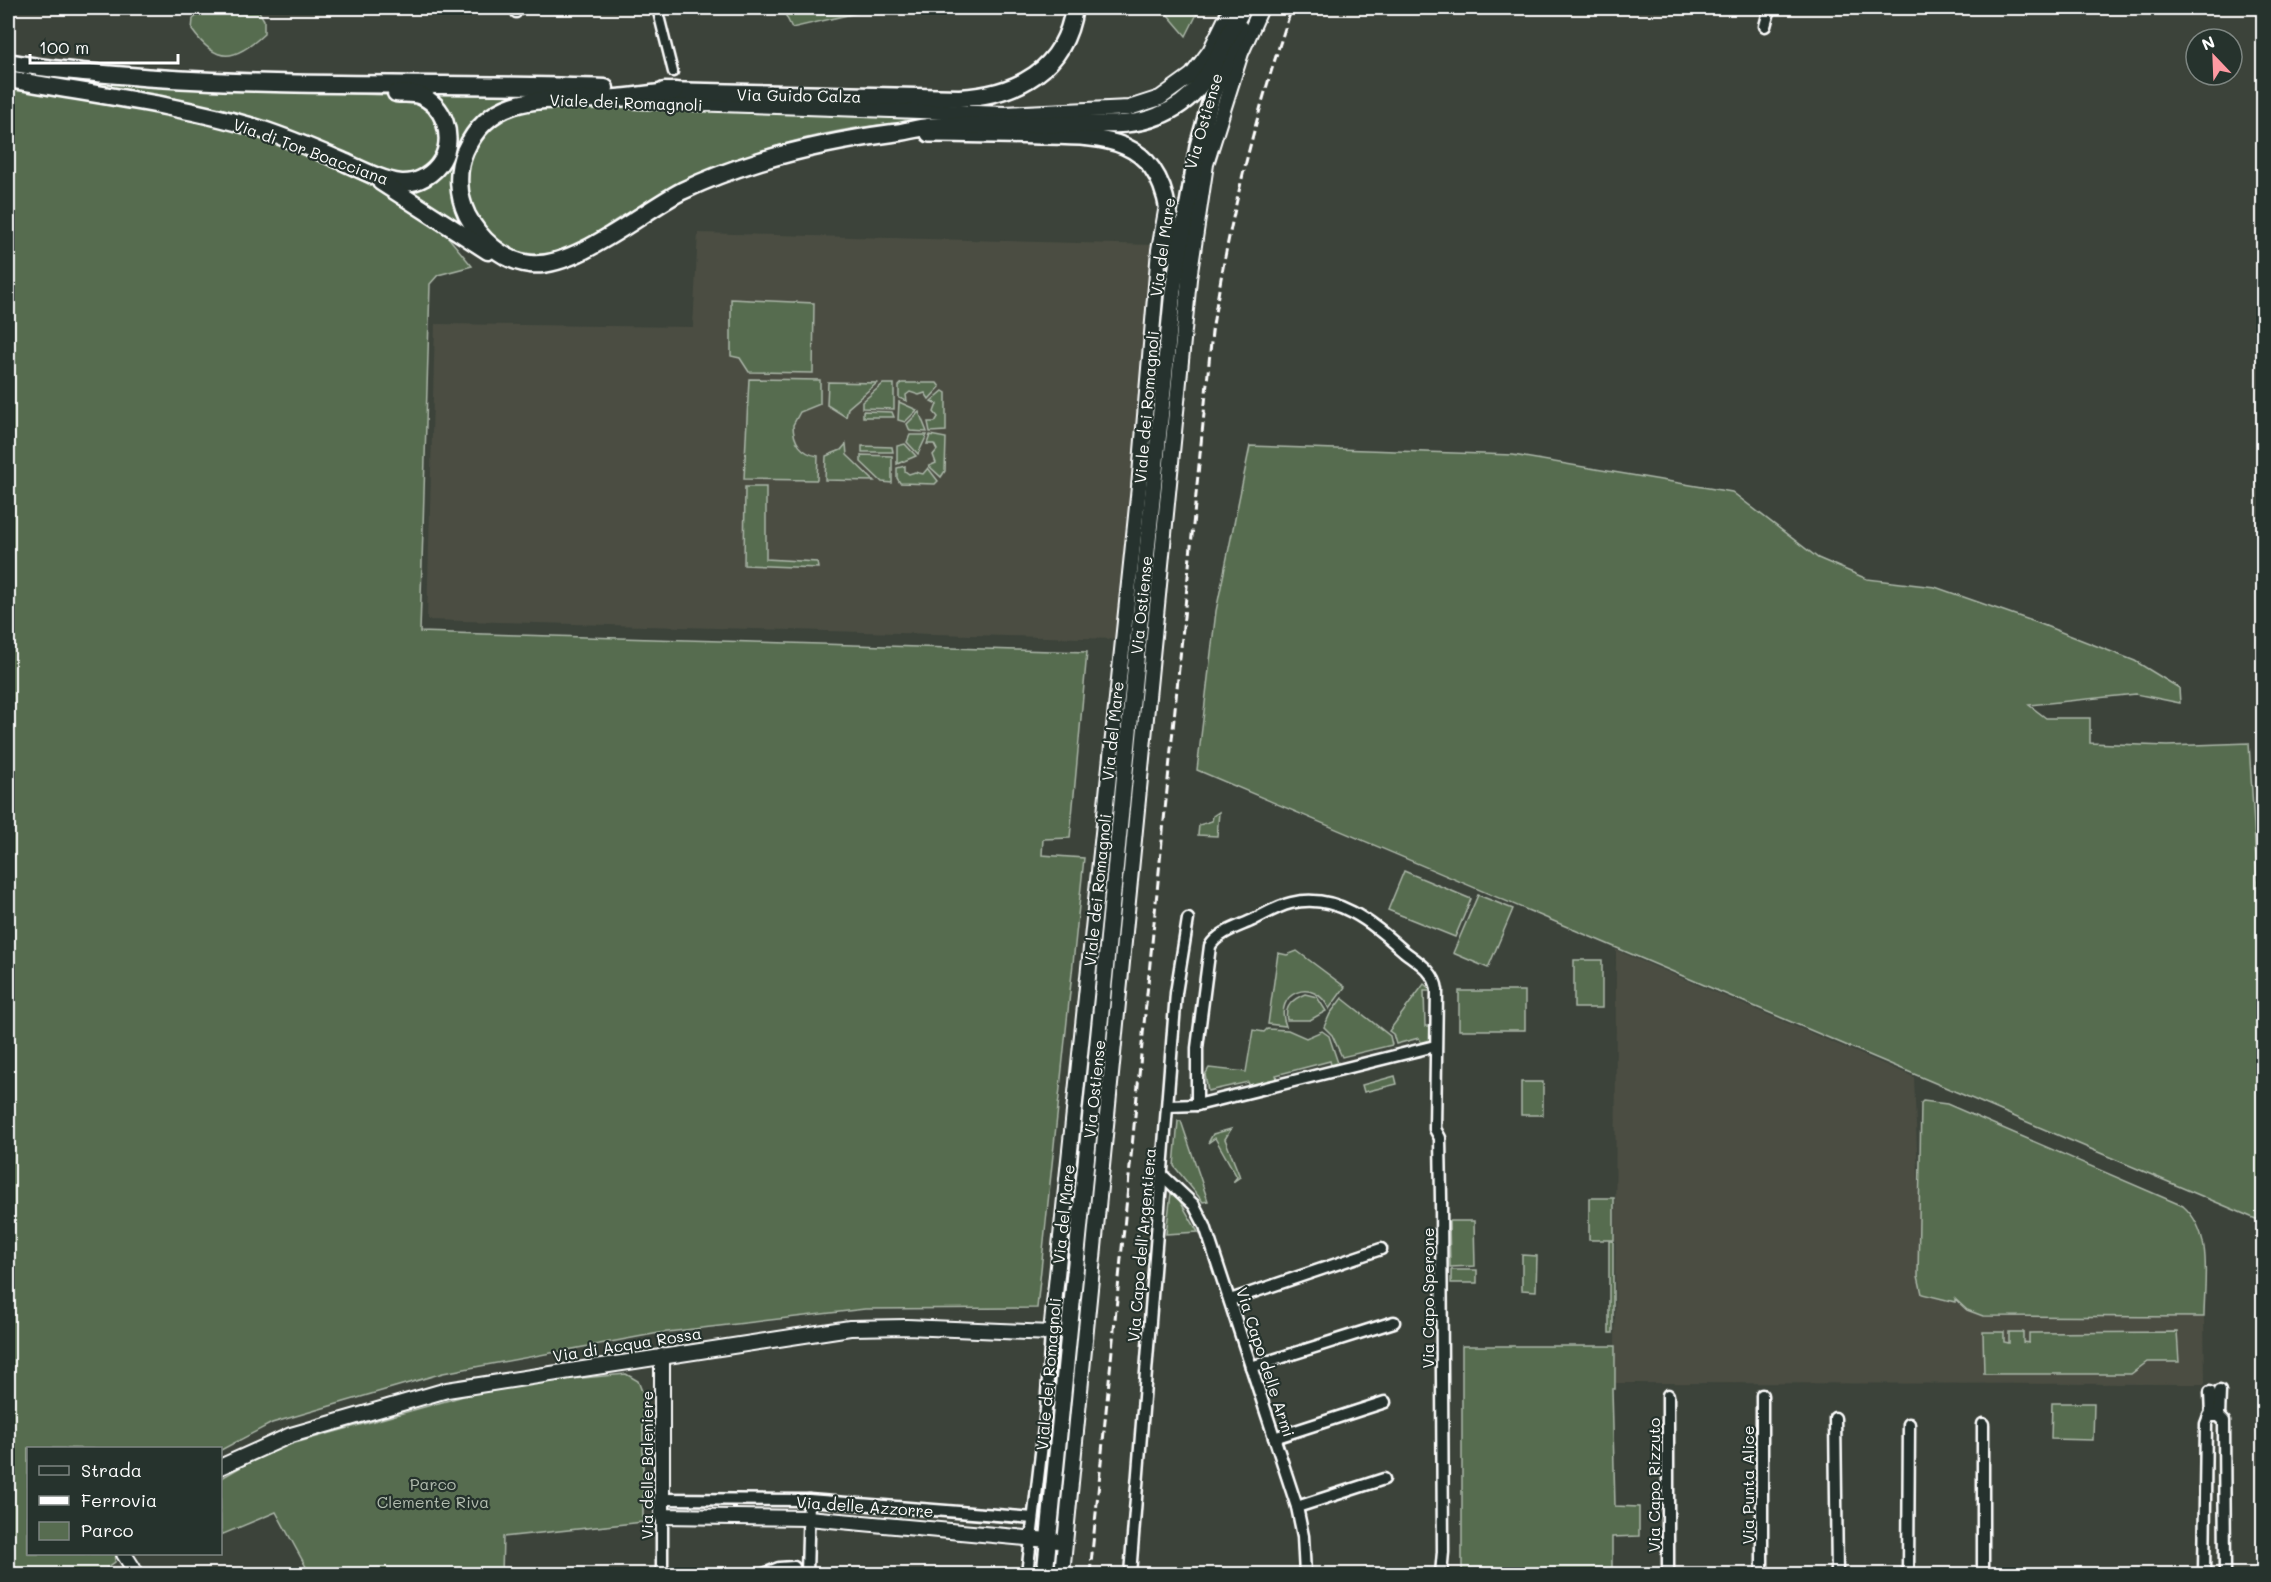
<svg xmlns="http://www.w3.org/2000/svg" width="2271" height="1582" font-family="Mali,sans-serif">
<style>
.built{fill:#4b4e43}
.green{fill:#576c50;stroke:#abb6a8;stroke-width:1.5}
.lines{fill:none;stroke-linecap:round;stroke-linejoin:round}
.pedestrian-casing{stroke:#fff;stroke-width:13}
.minor-casing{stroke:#fff;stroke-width:15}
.tertiary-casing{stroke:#fff;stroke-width:18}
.secondary-casing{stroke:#fff;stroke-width:20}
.primary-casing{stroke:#fff;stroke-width:21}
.pedestrian{stroke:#26332d;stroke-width:8}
.minor{stroke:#26332d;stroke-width:10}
.tertiary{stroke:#26332d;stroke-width:14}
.secondary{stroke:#26332d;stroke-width:15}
.primary{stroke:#26332d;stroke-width:16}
.rail{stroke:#fff;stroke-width:3;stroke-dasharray:9 4.5;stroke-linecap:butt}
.labels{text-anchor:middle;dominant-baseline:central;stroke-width:4.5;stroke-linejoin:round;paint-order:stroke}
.street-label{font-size:16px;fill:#fff;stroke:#26332d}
.park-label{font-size:16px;fill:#b3bdb0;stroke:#26332d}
</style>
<rect width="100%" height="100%" fill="#3c433a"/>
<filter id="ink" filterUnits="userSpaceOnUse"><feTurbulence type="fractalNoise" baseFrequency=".0167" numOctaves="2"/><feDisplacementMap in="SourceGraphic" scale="12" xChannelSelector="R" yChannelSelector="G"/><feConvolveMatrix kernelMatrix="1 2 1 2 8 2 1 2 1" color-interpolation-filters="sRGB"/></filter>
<g filter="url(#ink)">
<g class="built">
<path d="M698,233L1194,246L1154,640L427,620L435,324L693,327Z"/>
<path d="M1616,950L1914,1077L1923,1294L1958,1303L1986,1316L2204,1317L2205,1384L1615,1383Z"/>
</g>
<g class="green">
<path d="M206,8H257L264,20V34C235,61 217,65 192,30L193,19Z"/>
<path d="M782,8H878L792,28Z"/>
<path d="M1162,8H1200L1186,36Z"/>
<path d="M41,75L196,88L413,96L432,106L444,141L429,169L403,177L250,116L63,82Z"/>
<path d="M8,85L132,107L243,130L291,146L403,201L433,219L472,266L438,275L430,284L420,632L1087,652L1070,838L1043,839L1042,855L1084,858L1037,1308L865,1309L659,1333L443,1373L272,1423L221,1450L28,1448V1554H116L115,1562L98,1574H8Z"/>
<path d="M423,90L529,93L496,107L455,167L478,235L402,186L452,146Z"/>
<path d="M541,103L1024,117C979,119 933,119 888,124C828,130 765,147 709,170C679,182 649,200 621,217C596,232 571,253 540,254C486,256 452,197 472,149C483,120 515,113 541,103Z"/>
<path d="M731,299L814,303L813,373L749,372L740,358L731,356Z"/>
<path d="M749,379L820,380V404L800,412L793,425C793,442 802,454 818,456L817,480L744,479Z"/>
<path d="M828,382L877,383L848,408L846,417L827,405Z"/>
<path d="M902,383H937L940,387L929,399L925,393L919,395L910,392L906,395L907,401L899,398V386Z"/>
<path d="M883,384H894V409L862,408V402Z"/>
<path d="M943,391L946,393V431L930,432L928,422H935L938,417L934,412L937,404L931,401Z"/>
<path d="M899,402L917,410L905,422L898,420Z"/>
<path d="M863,411L892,412L894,417H863Z"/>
<path d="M919,412L927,432L910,431L907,424Z"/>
<path d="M910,435H927L918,454L907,442Z"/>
<path d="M930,435L946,438L945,471L941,477L929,466L936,463L933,455L937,450L934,444H927Z"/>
<path d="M846,444L847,455L874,481L825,480L826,456L841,450Z"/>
<path d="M905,444L916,456L897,464V446Z"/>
<path d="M862,446L892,447L893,452H862Z"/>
<path d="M1250,446L1513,455L1732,492L1818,558L1867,579L1935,587L2038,623L2135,661L2179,688L2180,703L2136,694L2029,705L2046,718H2090V743L2167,746L2249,743L2259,909L2264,911L2263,1222L1197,770L1216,611Z"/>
<path d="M861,455L892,456V483L882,482L861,462Z"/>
<path d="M905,466V471L909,474L915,472L923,474L928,468L938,481L935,484L900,483L897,478V468Z"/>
<path d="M745,487H766V559L817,562L818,568L744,565Z"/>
<path d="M1219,812L1217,836L1198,835L1199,825L1212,821L1213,816Z"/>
<path d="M1404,871L1471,899L1455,937L1388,910Z"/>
<path d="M1478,895L1513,909L1488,968L1453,953Z"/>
<path d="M1297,951L1345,987L1329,1009C1315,976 1272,992 1286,1026L1268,1024L1278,953L1287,955Z"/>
<rect x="1574" y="960" width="28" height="48"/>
<path d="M1424,984L1432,991H1424L1425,1026H1433L1430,1043L1422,1045L1419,1038L1396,1044L1393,1034L1389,1031Z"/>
<rect x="1459" y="991" width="66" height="39"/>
<path d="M1305,994L1317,997L1326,1011L1310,1020H1287C1284,1006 1293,999 1305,994Z"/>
<path d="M1342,998L1390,1036L1392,1045L1342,1057L1332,1035L1324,1027L1330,1014Z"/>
<path d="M1267,1029L1288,1030L1306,1038L1322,1031L1329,1036L1339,1066L1332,1068L1330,1061L1276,1075L1278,1082L1251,1089L1248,1082L1208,1091L1205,1075L1209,1068L1246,1072L1253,1030L1264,1032Z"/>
<path d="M1395,1076L1397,1084L1364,1092L1362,1085Z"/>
<rect x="1521" y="1082" width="22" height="33"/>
<path d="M1923,1101L1947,1104L2183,1206C2214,1233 2204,1280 2204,1317L1983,1316L1967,1310L1955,1299V1302L1922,1294L1918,1276L1921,1103Z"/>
<path d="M1178,1121H1181L1208,1201L1203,1202L1174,1166Z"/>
<path d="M1231,1129L1225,1139L1240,1177L1233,1182L1237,1177L1215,1138L1208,1143L1213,1134Z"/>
<path d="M1171,1193L1177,1196L1198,1232L1166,1234Z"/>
<rect x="1589" y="1198" width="25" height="42"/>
<path d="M1449,1221H1474L1475,1266L1450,1267Z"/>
<rect x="1609" y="1241" width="4" height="92"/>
<path d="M1522,1255L1537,1256L1536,1291L1522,1290Z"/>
<rect x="1451" y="1270" width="26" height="13"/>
<path d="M1983,1332H2004V1342L2009,1343V1332H2023V1342L2029,1343V1333L2177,1332L2179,1362H2147L2131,1374H1984Z"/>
<path d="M1462,1346H1615V1389H1612L1615,1506L1639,1507V1536L1612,1537V1574H1462Z"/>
<path d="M626,1374L638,1381L643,1394V1522L503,1537L502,1574H310L276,1512L221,1535L220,1479L270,1450L478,1392L561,1380Z"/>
<path d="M2052,1403H2094L2093,1440L2051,1439Z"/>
</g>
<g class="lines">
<g class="pedestrian-casing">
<g id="pedestrian">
<path d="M657,8L673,72"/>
<path d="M516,13V8"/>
</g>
</g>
<g class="minor-casing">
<g id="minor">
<path d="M1765,26L1770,8"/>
<path d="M1435,1046L1197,1105V1048L1210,946C1219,932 1238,927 1253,920C1265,914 1278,906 1291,903C1338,892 1373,924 1405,952C1418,962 1435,972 1437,990L1435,1129L1440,1138L1441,1199L1443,1552L1441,1574"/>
<path d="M1168,1106L1197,1105"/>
<path d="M1162,1175L1194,1205L1205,1226L1297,1507L1303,1536L1305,1574"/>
<path d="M1230,1300L1381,1249"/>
<path d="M1251,1367L1394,1322"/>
<path d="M2210,1392L2211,1416"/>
<path d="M1668,1395V1574"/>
<path d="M1762,1395V1574"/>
<path d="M2219,1416L2220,1391"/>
<path d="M1835,1418L1837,1574"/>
<path d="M1983,1424V1574"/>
<path d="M1274,1438L1385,1402"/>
<path d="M662,1499L809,1500L1033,1518"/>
<path d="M1297,1507L1384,1479"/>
<path d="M662,1574V1516"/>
<path d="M764,1574L779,1568L794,1567"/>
<path d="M807,1574L809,1500"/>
<path d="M1027,1574L1046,1410L1051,1333"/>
<path d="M1130,1574L1176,993L1188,919"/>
<path d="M1908,1574L1909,1424"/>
<path d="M2204,1574L2206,1424L2209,1416H2219L2224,1421L2225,1574"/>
</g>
</g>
<g class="tertiary-casing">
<g id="tertiary">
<path d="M631,101L1005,114L1129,108L1160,98L1192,75L1210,51L1231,8"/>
<path d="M662,1356V1516L808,1518L1059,1541"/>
<path d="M220,1467L291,1435L447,1390L850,1328L907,1327L1051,1333L1139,487L1159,250L1166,211"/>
<path d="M124,1554L133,1568V1574"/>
<path d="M1062,1574L1189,279L1206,164L1241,53L1261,8"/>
</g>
</g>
<g class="secondary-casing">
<g id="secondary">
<path d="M929,134C965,134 1002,135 1039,136C1102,137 1155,135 1168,210C1170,224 1173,237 1173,251"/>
<path d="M1045,1574L1173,290L1198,146L1212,96L1240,28"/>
</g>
</g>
<g class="primary-casing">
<g id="primary">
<path d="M8,62C57,71 106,74 156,78C306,88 456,82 605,88"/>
<path d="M8,79C90,94 176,104 257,128C286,137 314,149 342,161C360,169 380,180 401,183C418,184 434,174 442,160C455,137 444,104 419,95C412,93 404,94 396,93"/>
<path d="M664,91L959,98C1017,95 1065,70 1074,8"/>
<path d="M675,91C651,94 627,98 604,99C549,101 493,89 465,151C456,171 458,196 467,215C479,238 502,261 530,264C575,269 641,212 682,191C707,179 734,169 760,161C803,148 848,139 893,133C905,132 916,128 928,127C977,124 1027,125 1076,124C1103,124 1132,127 1158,116C1209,97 1218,49 1243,8"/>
<path d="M381,182L488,251"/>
</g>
</g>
<use href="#pedestrian" class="pedestrian"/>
<use href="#minor" class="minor"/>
<use href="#tertiary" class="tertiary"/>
<use href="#secondary" class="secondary"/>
<use href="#primary" class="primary"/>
<path class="rail" d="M1090,1574L1212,332C1229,221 1255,114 1292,8"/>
</g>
</g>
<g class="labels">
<g class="street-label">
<text transform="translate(799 95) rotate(1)">Via Guido Calza</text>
<text transform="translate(626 102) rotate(2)">Viale dei Romagnoli</text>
<text transform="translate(1203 121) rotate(-74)">Via Ostiense</text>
<text transform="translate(311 151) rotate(20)">Via di Tor Boacciana</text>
<text transform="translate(1162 247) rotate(-82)">Via del Mare</text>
<text transform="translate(1146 407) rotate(-85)">Viale dei Romagnoli</text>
<text transform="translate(1141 605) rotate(-84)">Via Ostiense</text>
<text transform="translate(1112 731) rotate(-84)">Via del Mare</text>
<text transform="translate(1097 890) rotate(-84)">Viale dei Romagnoli</text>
<text transform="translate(1094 1089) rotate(-84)">Via Ostiense</text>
<text transform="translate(1063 1214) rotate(-84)">Via del Mare</text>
<text transform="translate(1141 1245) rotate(-85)">Via Capo dell'Argentiera</text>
<text transform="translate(1427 1298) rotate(-90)">Via Capo Sperone</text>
<text transform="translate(627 1344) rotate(-9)">Via di Acqua Rossa</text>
<text transform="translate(1266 1362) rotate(72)">Via Capo delle Armi</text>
<text transform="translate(1048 1374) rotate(-85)">Viale dei Romagnoli</text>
<text transform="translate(646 1465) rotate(-90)">Via delle Baleniere</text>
<text transform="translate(1653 1485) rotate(-90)">Via Capo Rizzuto</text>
<text transform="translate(1747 1485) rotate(-90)">Via Punta Alice</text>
<text transform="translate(865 1506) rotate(4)">Via delle Azzorre</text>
</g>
<g class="park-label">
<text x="433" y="1483">Parco<tspan x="433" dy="18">Clemente Riva</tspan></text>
</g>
</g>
<rect width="2271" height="1582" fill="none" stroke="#26332d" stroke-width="30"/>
<rect x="15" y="15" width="2241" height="1552" fill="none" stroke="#fff" stroke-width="2" filter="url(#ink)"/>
<rect x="27" y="1447" width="195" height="108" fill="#26332d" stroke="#7d8581" stroke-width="1.5"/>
<rect x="39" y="1466" width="30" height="9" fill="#26332d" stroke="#7d8581" stroke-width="1.5"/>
<text x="81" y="1477" font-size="18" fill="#ffffff">Strada</text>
<rect x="39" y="1496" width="30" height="9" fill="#ffffff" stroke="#7d8581" stroke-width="1.5"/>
<text x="81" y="1507" font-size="18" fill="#ffffff">Ferrovia</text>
<rect x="39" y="1522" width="30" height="18" fill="#576c50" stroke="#7d8581" stroke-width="1.5"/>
<text x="81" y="1537" font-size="18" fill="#ffffff">Parco</text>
<g transform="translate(2214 57) rotate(337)"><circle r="28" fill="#26332d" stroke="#7d8581" stroke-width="1.5"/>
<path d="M0-4.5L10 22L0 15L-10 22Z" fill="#ff9aa2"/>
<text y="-9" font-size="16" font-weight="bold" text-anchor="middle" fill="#ffffff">N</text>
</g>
<path d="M30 54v9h148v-9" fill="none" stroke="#ffffff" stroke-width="3"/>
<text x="39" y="54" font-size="18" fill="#ffffff" stroke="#26332d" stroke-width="4.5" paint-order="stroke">100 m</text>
</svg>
